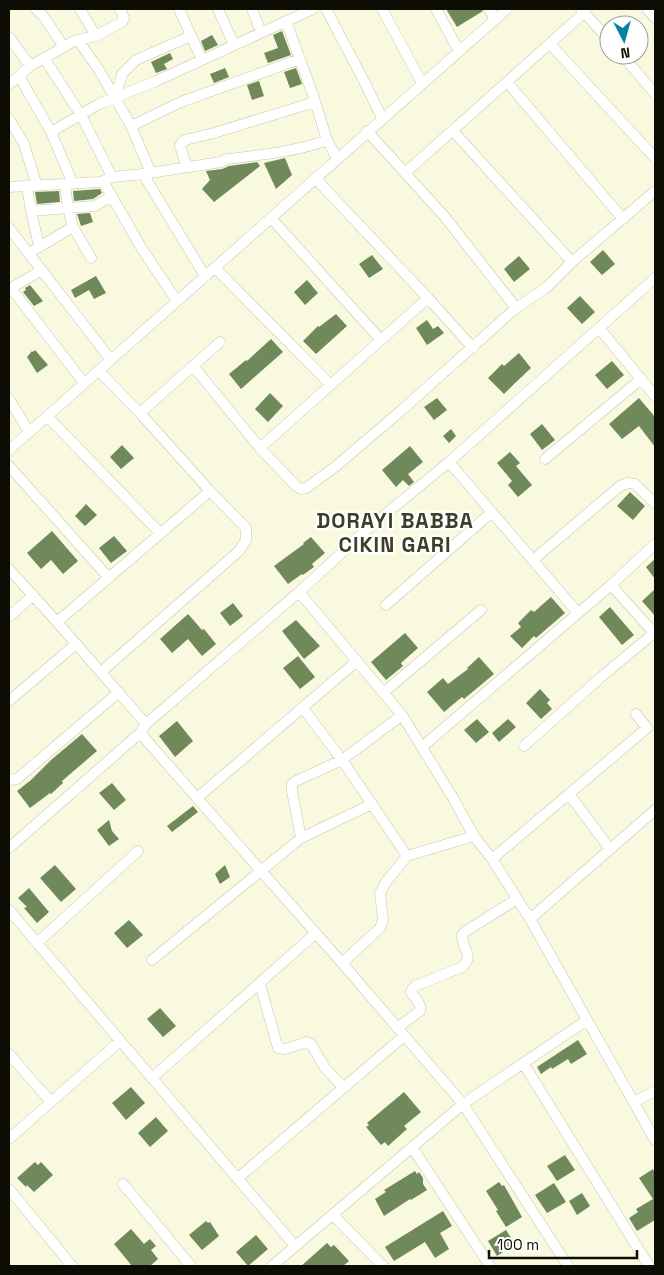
<svg xmlns="http://www.w3.org/2000/svg" width="664" height="1275" font-family="'Space Grotesk',sans-serif">
<style>
.building{fill:#70895b}
.lines{fill:none;stroke-linecap:round;stroke-linejoin:round}
.minor-casing{stroke:#c5c6ac;stroke-width:11}
.minor{stroke:#fff;stroke-width:10}
.labels{text-anchor:middle;dominant-baseline:central;stroke-width:4.5;stroke-linejoin:round;paint-order:stroke}
.district-label{font-size:21px;font-weight:bold;letter-spacing:1px;fill:#3e3e28;stroke:#fff}
</style>
<rect width="100%" height="100%" fill="#f8f9de"/>
<path class="building" d="M446,9H482L483,11L457,27Z
M282,31L291,55L268,63L264,53L278,48L273,35Z
M212,35L218,45L205,51L201,41Z
M170,53L173,59L164,64L167,69L156,73L151,62Z
M225,68L229,77L214,83L210,74Z
M296,68L302,84L290,88L284,72Z
M259,81L264,96L252,100L247,85Z
M285,158L292,175L276,189L264,163Z
M257,162L260,166L214,202L202,189L210,180L206,171L222,169L229,166Z
M100,189L102,193L93,199L74,201L73,191Z
M59,191L60,202L37,204L35,192Z
M90,213L93,222L81,226L77,214Z
M603,250L615,264L602,275L590,262Z
M372,255L383,269L369,278L359,264Z
M519,256L530,269L514,282L504,269Z
M96,276L106,293L94,299L89,290L75,298L71,290Z
M307,280L318,293L305,305L294,292Z
M30,285L43,301L34,306L23,292L26,290L25,288Z
M580,296L595,312L582,324L567,308Z
M336,314L347,326L316,354L303,341L318,326L319,327Z
M427,320L433,329L438,326L444,333L427,345L416,328Z
M271,339L283,352L241,389L229,374L246,360L247,361Z
M35,350L48,365L37,373L27,357L32,351L33,352Z
M519,353L531,368L514,384L504,394L488,378L502,364L504,366Z
M612,361L624,375L607,389L595,375Z
M270,393L283,406L268,422L255,409Z
M437,398L447,410L434,420L424,407Z
M639,398L655,417V447L639,426L622,439L609,424Z
M542,424L555,440L542,450L530,434Z
M451,429L456,436L449,443L443,436Z
M122,445L134,458L121,469L110,457Z
M410,446L423,462L408,474L414,482L409,486L403,480L396,487L382,470Z
M510,452L520,463L516,466L532,485L518,497L508,485L512,481L497,463Z
M630,492L645,506L633,520L617,506Z
M86,504L97,515L85,526L75,516Z
M52,531L78,561L63,574L51,560L41,569L27,553Z
M114,536L127,551L111,563L99,548Z
M311,537L325,553L312,564L314,567L303,575L302,574L288,584L274,566L304,544L303,543Z
M655,559V579L646,567Z
M655,589V616L642,601Z
M551,597L565,613L536,638L534,636L522,648L510,636L521,627L518,623L531,610L534,612Z
M233,603L243,616L230,626L220,613Z
M610,607L634,635L622,645L599,617Z
M188,614L202,630L204,629L216,644L202,656L188,639L172,653L160,639Z
M296,620L320,646L304,659L282,631Z
M405,633L418,648L401,663L403,666L386,680L371,662Z
M298,656L315,677L300,689L283,668Z
M479,657L494,674L464,699L462,697L444,712L427,692L443,678L448,684L468,669L467,668Z
M540,689L550,700L547,703L552,709L541,719L526,703Z
M477,719L489,732L476,743L464,730Z
M508,719L516,727L499,742L492,733Z
M177,721L193,741L175,757L159,736Z
M82,734L97,751L62,781L63,783L51,794L50,793L30,808L17,791L31,780L51,760Z
M112,783L126,800L114,810L99,793Z
M193,806L198,812L172,832L167,826Z
M109,820L112,831L119,839L109,846L97,830Z
M55,865L76,889L61,902L40,878Z
M225,865L230,877L220,884L215,874Z
M29,888L49,912L37,923L24,908L27,907L18,898Z
M129,920L143,935L127,948L114,933Z
M160,1008L176,1026L163,1037L147,1019Z
M578,1040L587,1054L571,1064L568,1059L552,1069L551,1067L541,1074L537,1067Z
M131,1087L145,1103L126,1120L112,1103Z
M404,1092L421,1112L404,1126L407,1129L388,1146L385,1142L381,1145L366,1127L369,1125L367,1123Z
M156,1117L168,1131L150,1147L138,1133Z
M565,1155L575,1170L557,1181L547,1166Z
M35,1162L38,1165L41,1162L53,1175L34,1192L27,1185L26,1187L17,1178Z
M653,1169L655,1174V1220L637,1231L629,1218L638,1212L636,1209L653,1199L639,1178Z
M415,1171L417,1174L419,1172L423,1178V1184L427,1190L411,1200L410,1199L384,1216L375,1199L386,1192L384,1190Z
M499,1182L502,1186L504,1185L522,1217L506,1227L496,1211L498,1210L486,1191Z
M554,1183L566,1202L547,1213L535,1195Z
M582,1193L590,1206L577,1215L569,1201Z
M443,1211L452,1226L440,1233L449,1249L435,1258L425,1242L394,1261L385,1247Z
M206,1221L208,1223L210,1222L219,1236L202,1250L189,1235Z
M131,1229L144,1244L150,1239L156,1246L151,1250L158,1259L150,1266H132L114,1244Z
M506,1230L515,1244L497,1256L488,1241Z
M256,1235L268,1249L248,1266L236,1252Z
M327,1243L331,1247L334,1245L349,1261L343,1266H301Z"/>
<g class="lines">
<g class="minor-casing">
<path id="minor" d="M36,9L44,17L64,47
M80,9L96,36
M179,9L202,60
M218,9L234,45
M252,9L261,32
M326,9L364,81L382,118
M382,9L422,83
M436,9L459,51
M489,9L495,20
M581,9L609,40
M647,9L655,18
M9,37L30,66
M78,40L99,70L131,126L151,173
M550,44L655,158
M622,55L655,94
M44,58L81,115L112,177
M19,76L51,132L73,184
M507,82L623,219
M9,84L19,76L30,66L64,47L74,41L96,36L122,22L124,18L120,9
M115,98L122,74L136,60L191,36
M9,119L24,144L37,186
M131,126L181,102L300,59
M367,131L445,217L516,308
M453,131L572,262
M51,132L99,104L154,82L313,9
M327,140L337,158
M187,167L180,146L182,142L185,140L214,133L315,102
M405,173L585,12
M143,174L205,276
M315,178L428,298L473,348
M103,181L142,249L177,301
M9,187L100,182L112,177L143,174L221,162L227,159C261,155 295,152 327,140L313,95L286,21
M27,187L31,211
M271,218L381,340
M73,227L91,258
M9,228L111,360
M39,246L31,211L95,206L112,196
M34,250L73,227L68,208L65,185
M215,268L331,385
M11,288L42,270
M9,290L11,288L84,383
M599,328L655,396
M193,366L260,448L296,486L301,489L306,488L335,467L403,409L516,308L547,287L572,262L655,191
M99,371L140,413L210,491L246,528V540L239,551L101,672
M9,399L29,432
M140,413L220,342
M47,416L160,533
M260,448L428,298
M9,450L507,9
M545,459L641,379
M449,462L578,613
M9,466L109,578
M533,560L620,486L628,483L635,484L655,503
M9,569L57,622L146,724
M611,585L655,634
M299,592L402,715L453,798L474,836L492,859L530,919L655,1140
M386,605L492,512
M9,617L33,595
M57,622L210,491
M383,693L481,610
M9,701L76,644
M303,708L342,760L407,856
M140,733L342,963L463,1104L568,1266
M524,746L600,678L654,633
M422,747L611,585L655,544
M9,778L11,780L17,779L119,692
M569,794L610,849
M197,798L357,661
M301,838L292,791V784L296,781L342,760L402,715
M9,848L140,733L146,724L299,592L371,526L449,462L655,278
M492,859L647,728L636,714
M9,910L295,1246
M530,919L655,810
M37,943L138,851
M152,960L301,838L372,804
M342,963L380,928L383,920L380,893L386,882L407,856L474,836
M260,984L278,1048L285,1049L307,1042L311,1044L325,1068L343,1087
M397,1028L420,1011C422,1004 415,998 411,992L412,989L415,986L462,967C475,955 462,950 462,935L466,931L517,899
M9,1054L51,1102
M523,1063L649,1266
M152,1078L315,934
M634,1102L655,1091
M9,1139L120,1041
M412,1147L490,1266
M238,1178L404,1036
M123,1184L191,1266
M9,1189L72,1266
M333,1215L383,1266
M272,1266L463,1104L587,1020"/>
</g>
<use href="#minor" class="minor"/>
</g>
<g class="labels">
<g class="district-label">
<text x="395" y="520">DORAYI BABBA<tspan x="395" dy="24">CIKIN GARI</tspan></text>
</g>
</g>
<rect width="664" height="1275" fill="none" stroke="#0d0d05" stroke-width="20"/>
<g transform="translate(624 40) rotate(174)"><circle r="24" fill="#ffffff" stroke="#9e9e9b"/>
<path d="M0-4L9 19L0 12L-9 19Z" fill="#0083a6"/>
<text y="-8" font-size="14" font-weight="bold" text-anchor="middle" fill="#0d0d05">N</text>
</g>
<path d="M489 1250v8h148v-8" fill="none" stroke="#0d0d05" stroke-width="2.5"/>
<text x="497" y="1250" font-size="15" fill="#0d0d05" stroke="#ffffff" stroke-width="4" paint-order="stroke">100 m</text>
</svg>
